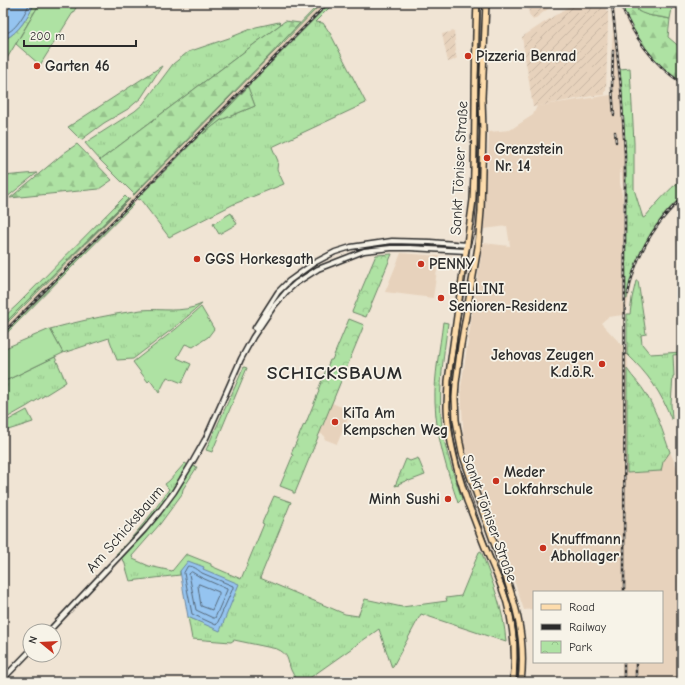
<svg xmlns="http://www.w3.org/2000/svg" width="685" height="685" font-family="'Comic Neue',sans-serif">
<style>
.built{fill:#e7d2bc;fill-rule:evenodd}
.industrial{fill:url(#industrial-furrows)}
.grass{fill:url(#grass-tufts);stroke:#6c8667;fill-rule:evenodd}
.forest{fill:url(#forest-firs);stroke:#6c8667}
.park{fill:url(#park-crowns);stroke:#6c8667}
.garden{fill:#aee2a3;stroke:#6c8667}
.water{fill:#95c4f0;stroke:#6b87a1}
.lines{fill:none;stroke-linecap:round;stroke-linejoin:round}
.shore{stroke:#55687a;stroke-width:1}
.minor-casing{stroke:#2b2b2b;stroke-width:7}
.major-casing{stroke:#2b2b2b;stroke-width:8}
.minor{stroke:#f7f3e8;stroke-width:4}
.major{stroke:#fddcac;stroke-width:5}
.tram{stroke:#2b2b2b;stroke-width:1}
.rail-casing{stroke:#2b2b2b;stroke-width:2.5}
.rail{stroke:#f7f3e8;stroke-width:1;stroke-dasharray:3;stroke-linecap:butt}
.poi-dot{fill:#c8321e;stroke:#f7f3e8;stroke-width:1.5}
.labels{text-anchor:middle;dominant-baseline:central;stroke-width:3.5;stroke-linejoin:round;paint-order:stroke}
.poi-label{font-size:15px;font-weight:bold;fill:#2b2b2b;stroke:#f7f3e8;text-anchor:start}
.street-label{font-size:15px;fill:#2b2b2b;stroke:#f7f3e8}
.district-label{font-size:19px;font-weight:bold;letter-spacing:1px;fill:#2b2b2b;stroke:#f7f3e8}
</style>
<defs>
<pattern id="industrial-furrows" width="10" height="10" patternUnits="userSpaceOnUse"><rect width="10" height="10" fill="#e7d2bc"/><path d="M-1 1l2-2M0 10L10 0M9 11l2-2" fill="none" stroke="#c6b4a2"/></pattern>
<pattern id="grass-tufts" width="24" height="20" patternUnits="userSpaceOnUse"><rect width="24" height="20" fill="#aee2a3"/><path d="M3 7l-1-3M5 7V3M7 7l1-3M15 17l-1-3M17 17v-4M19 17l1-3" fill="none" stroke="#96c28c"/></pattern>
<pattern id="forest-firs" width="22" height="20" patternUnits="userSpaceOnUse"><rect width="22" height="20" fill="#aee2a3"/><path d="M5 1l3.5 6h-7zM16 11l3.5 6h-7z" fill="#96c28c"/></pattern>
<pattern id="park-crowns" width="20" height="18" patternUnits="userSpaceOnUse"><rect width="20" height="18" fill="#aee2a3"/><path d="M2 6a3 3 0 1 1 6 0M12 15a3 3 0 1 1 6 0" fill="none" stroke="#96c28c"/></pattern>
</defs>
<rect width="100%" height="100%" fill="#f0e4d4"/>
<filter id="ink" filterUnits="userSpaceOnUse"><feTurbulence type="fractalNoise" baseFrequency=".025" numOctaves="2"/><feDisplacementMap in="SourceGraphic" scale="8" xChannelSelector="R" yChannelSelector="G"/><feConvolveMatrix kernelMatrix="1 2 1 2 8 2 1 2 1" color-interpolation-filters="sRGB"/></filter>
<g filter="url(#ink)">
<path class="built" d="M322,3H330L3,335V328Z
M619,3H621L631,24L640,41L660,63L682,82V85L662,69L646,52L628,26Z
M612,10H614L620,69L625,126L627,299L632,273L638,257L648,237L661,218L672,205L682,196V199L665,216L654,231L644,248L637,264L634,274L627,306L625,319V347L628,349L627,473L661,471L663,462L670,452L678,470L682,475V493H680L682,511V682H622V662H662V592H534V609L524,610L493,519L475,479L464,447L461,387L483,243L510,246L507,226L484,229L486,170H488L489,132L510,130L533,115L537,106L611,95L612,41L613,28ZM620,169H621L624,194L623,346L619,342L601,323L608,317L623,315V200L620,183Z
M401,253L439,256L433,298L385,292Z
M332,403L351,411L337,444L324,439L325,436L319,433Z"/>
<path class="industrial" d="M528,3H556L533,20L529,14Z
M574,3H605L606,10L608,12V22L606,91H605V95L592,96L533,107L522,37Z
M454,31L456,51L455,52L457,58L452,61L448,62L442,34Z"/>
<path class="grass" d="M320,3H322L134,195H133Z
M330,3H334L315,22L323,23L330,33L366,103L272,147L278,161L277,169L284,184L234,204L169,237L140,199L138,200L137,199ZM248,88L255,106L221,120L206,131Z
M279,22L281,24L100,160L85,143L135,111L143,104L173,64L188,52L229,38L256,27Z
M630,68L634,143V189L643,218L645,217C657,203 668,190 682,179V196C652,223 633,259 627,299H626V172L624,124L620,69Z
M129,199H130L3,327V325Z
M133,203L134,204L132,206L3,337V335Z
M636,281H638L646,334L641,335L642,344L650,354L682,352V354L673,355L674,376H673L671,404L672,419H671C662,393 647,373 627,354V314H630L632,298Z
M202,304L175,327L133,359L117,360L109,338L63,353L50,329C72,323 94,318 116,314C124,313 133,311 141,310C163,308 180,314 202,304Z
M443,322L448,323C443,359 437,397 443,434C447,456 455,478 462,499L458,503C447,470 436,437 435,402C434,376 440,348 443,322Z
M55,357L66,382L26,407L3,420V382Z
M244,367L247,368L212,452L206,450Z
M627,369C633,378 641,385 646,394C657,412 663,433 670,452L663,462L661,471L627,473Z
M418,458L425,475L409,481L408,480L398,484L399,485L395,486L406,459L410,461Z
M185,463L188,465L186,469L184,470L180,476V478C161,507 140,531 118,555L116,554C136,534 153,513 169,489L167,487L165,484L169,481Z
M193,466L197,467L183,489L182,494L160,524L132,556L133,559L149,566L172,571L186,554L211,564V566L241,579L264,524L262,523L274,496L291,502L260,578L345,614L358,616L365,599L402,607L447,601L446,598L461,596L479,552L481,551C492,581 504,610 506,642L421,614L392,668L379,629L304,682H297C295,678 293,674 291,670C287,660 289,654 277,649L234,640L231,642L192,639L188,617L220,630L203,569L204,568L180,571V575L130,581L124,561L121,558L148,529L164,508Z"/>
<path class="forest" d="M621,3H638V11L648,15L670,19L668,37L682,49V82C655,64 631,34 621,3Z
M285,21L300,23L266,59L134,194L100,160Z
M162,66L141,98L128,109L104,123L81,140L68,127Z
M248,87L255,106L221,120L203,134L226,110Z
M77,144L112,180L99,189L10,198L64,153Z
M37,173L6,198L3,199V176Z
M125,196L128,199L3,325V318L17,305Z
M27,410L33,422L5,431L3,426V423Z"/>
<path class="park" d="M35,3H40L3,65V37L5,39C20,32 27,17 35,3Z
M638,3H673L670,19C660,16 648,17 638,11Z
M392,254L366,317L352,312L376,255Z
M349,319L364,325L295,493H293V491L280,486L293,455L291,454L304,424L305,425L319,391L318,390L330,360H332Z"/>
<path class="garden" d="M40,3H79L40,65L16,44Z
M231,213L237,224L219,234L213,224Z
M201,307L214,329L208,337L193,347L185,344L177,358L191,364L182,383L167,377L159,393L150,380L148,382L133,362L176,329Z
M50,329L63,353L3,382V349Z"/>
<path class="water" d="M7,3H35C27,17 20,32 5,39L3,37V10Z
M188,561L204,567L203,569L239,584L220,631L188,617L180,571Z"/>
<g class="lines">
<path class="shore" d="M3,34C15,33 25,13 30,3
M188,566C194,566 198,570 202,573L233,586V588L217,624L216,625L192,614L184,573Z
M192,572L200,577L227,589V590L215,618H213L196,610L189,574L190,573Z
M199,584L219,592V594L212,610L201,606L198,586Z"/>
<g class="minor-casing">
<path id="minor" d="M255,328L278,292L289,281L314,263L335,252L351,247L392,241L430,242L467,245
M49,631L144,530L159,512L174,492L193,461L206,438L241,359L253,337L274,306L286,292L296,283L318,269L364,251L391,248H410L466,251
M3,679L30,651"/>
</g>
<g class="major-casing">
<path id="major" d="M477,3C474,69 476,134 473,200L448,381C448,390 447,399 447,408C448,440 457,471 467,501C474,518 480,535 487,552C494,569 502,586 507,603C514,629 516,656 513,682
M486,3L482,98L483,132L481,211L478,247L461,345L456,383L455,398L456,420L460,443L462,453C473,485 485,518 497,551C513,596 527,633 521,682"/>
</g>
<use href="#minor" class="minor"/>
<use href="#major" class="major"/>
<path class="tram" d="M480,3V44L478,79L476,210L474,233L468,254L464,279L461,312L452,371L450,406L454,439L459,462L486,540L505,587L513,614L517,644V658L516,682"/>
<g class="rail-casing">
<path id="rail" d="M612,3L621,88L625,154L624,592
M620,3C632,34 653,65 682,83
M613,51L612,88L614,115
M615,132L616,142
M628,294C635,256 654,224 682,198
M3,333L328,3
M624,682V662
M636,682V662"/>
</g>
<use href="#rail" class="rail"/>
</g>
</g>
<g class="poi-dot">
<circle cx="468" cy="56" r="4"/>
<circle cx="37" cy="66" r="4"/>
<circle cx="487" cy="158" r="4"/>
<circle cx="197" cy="259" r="4"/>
<circle cx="421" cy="264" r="4"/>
<circle cx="441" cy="298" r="4"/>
<circle cx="602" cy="364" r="4"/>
<circle cx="335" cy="422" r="4"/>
<circle cx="496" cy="481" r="4"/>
<circle cx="448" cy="499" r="4"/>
<circle cx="543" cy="548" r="4"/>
</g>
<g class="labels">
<g class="poi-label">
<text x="476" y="56">Pizzeria Benrad</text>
<text x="45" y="66">Garten 46</text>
<text x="495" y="149">Grenzstein<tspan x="495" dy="17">Nr. 14</tspan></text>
<text x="205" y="259">GGS Horkesgath</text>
<text x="429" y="264">PENNY</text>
<text x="449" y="289">BELLINI<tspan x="449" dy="17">Senioren-Residenz</tspan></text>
<text x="594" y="355" text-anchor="end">Jehovas Zeugen<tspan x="594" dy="17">K.d.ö.R.</tspan></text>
<text x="343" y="413">KiTa Am<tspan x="343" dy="17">Kempschen Weg</tspan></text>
<text x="504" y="472">Meder<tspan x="504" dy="17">Lokfahrschule</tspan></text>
<text x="440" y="499" text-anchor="end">Minh Sushi</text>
<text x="551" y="539">Knuffmann<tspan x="551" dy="17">Abhollager</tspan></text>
</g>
<g class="street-label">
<text transform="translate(459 168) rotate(-87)">Sankt Töniser Straße</text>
<text transform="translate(490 518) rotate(70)">Sankt Töniser Straße</text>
<text transform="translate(125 529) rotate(-49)">Am Schicksbaum</text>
</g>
<g class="district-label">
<text x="335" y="373">SCHICKSBAUM</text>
</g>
</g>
<rect width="685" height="685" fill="none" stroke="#f7f3e8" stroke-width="16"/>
<rect x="8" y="8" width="669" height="669" fill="none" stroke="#2b2b2b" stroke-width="1.5" filter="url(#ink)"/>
<rect x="533" y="591" width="130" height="72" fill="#f7f3e8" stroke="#a5a39c"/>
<rect x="541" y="604" width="20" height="6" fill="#fddcac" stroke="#a5a39c"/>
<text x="569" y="611" font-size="12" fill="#2b2b2b">Road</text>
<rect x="541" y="624" width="20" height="6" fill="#2b2b2b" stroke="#a5a39c"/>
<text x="569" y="631" font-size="12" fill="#2b2b2b">Railway</text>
<rect x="541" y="641" width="20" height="12" fill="url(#park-crowns)" stroke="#a5a39c"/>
<text x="569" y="651" font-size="12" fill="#2b2b2b">Park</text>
<g transform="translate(42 643) rotate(288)"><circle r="19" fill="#f7f3e8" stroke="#a5a39c"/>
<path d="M0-3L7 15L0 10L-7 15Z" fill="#c8321e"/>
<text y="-6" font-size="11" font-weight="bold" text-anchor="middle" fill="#2b2b2b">N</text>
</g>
<path d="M24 40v6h112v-6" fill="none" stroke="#2b2b2b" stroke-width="2"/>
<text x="30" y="40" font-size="12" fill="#2b2b2b" stroke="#f7f3e8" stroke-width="3" paint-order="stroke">200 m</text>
</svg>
